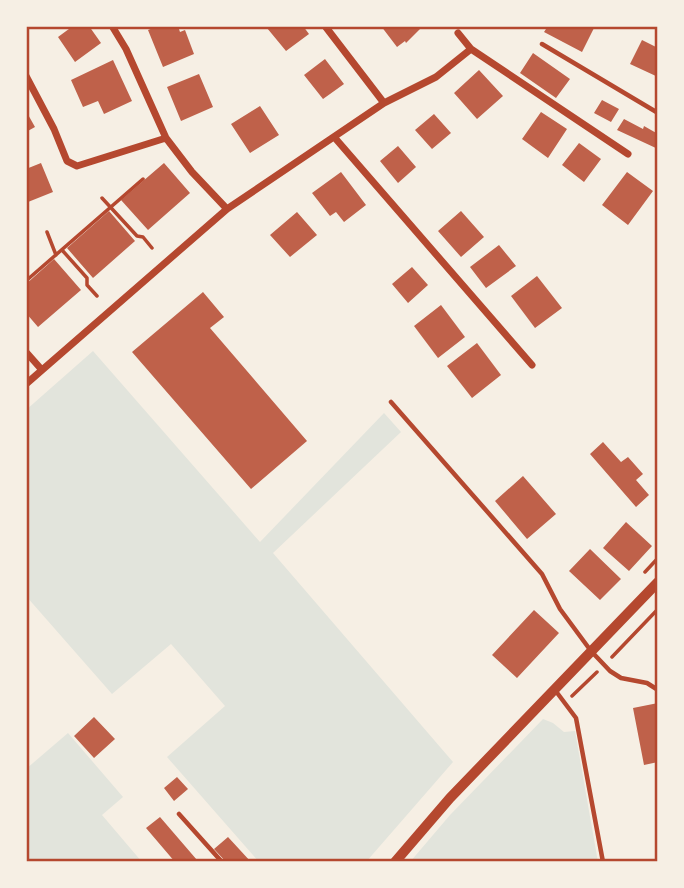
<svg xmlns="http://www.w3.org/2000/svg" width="684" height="888" font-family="'PT Serif',serif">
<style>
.green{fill:#e2e4dc}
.building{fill:#bf614a}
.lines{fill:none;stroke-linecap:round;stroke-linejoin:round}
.path{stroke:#b5482f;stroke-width:3.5}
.service{stroke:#b5482f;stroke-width:4.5}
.minor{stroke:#b5482f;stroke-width:7}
.tertiary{stroke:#b5482f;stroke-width:10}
.neatline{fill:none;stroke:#b5482f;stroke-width:2.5}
</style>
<rect width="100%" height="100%" fill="#f6efe4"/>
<path class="green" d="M93,351L260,542L384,413L401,432L273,553L453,762L366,862H259L167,757L225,706L171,644L112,694L26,596V410Z
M543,719L553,723L564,732L575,731L598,862H410L450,815Z
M68,733L123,797L102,815L142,862H26V769Z"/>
<path class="building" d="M73,26H89L101,43L75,62L58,37Z
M158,26H178L180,32L185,30L194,54L163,67L148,30Z
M270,26H303L309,34L286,51L267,28Z
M381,26H423L406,43L405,41L397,47Z
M548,26H595L582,52L544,32Z
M642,40L658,48V77L630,64Z
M533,53L570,79L556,98L520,73Z
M325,59L344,84L323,99L304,75Z
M113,60L132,101L104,114L98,101L83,107L71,80Z
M479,70L503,96L477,119L454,93Z
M199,74L213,107L181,121L167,87Z
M602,100L619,109L611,122L594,113Z
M260,106L279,135L250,153L231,124Z
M26,111L35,127L26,132Z
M541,112L567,129L548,158L522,139Z
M434,114L451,133L432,149L415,130Z
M624,119L643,129L644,126L658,134V149L617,130Z
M579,143L601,159L584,182L562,165Z
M398,146L416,167L398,183L380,161Z
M41,163L53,192L28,202L26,169Z
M164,163L190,193L148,230L121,200Z
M341,172L366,205L344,222L336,212L330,216L312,193Z
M627,172L653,191L628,225L602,205Z
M109,211L135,241L93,278L67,248Z
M461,211L484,237L461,257L438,231Z
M297,212L317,235L290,257L270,235Z
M499,245L516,266L486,288L470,267Z
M54,259L81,290L38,327L26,313V284Z
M412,267L428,285L408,303L392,284Z
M537,276L562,308L535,328L511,296Z
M203,292L224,317L210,328L307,441L251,489L132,352Z
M441,305L465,337L438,358L414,326Z
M477,343L501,375L472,398L447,366Z
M603,442L621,462L628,457L643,474L636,480L649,495L636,507L590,454Z
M523,476L556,514L527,539L495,501Z
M626,522L652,546L629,571L603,548Z
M590,549L621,579L600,600L569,571Z
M534,610L559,633L517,678L492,655Z
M658,703V762L644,765L633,708Z
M94,717L115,739L94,758L74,736Z
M177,777L188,789L174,801L164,788Z
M160,817L197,860L196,862H175L146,828Z
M228,837L251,862H226L214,849Z"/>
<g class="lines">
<path class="path" d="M102,198L137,236L143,237L152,248
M47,232L56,255
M62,250L87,278V285L97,296
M27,280L143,179
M645,572L658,558
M612,657L658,609
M572,696L597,672"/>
<path class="service" d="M542,44L658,113
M391,402L542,574L560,609L591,651L610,671L621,678L647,683L658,690
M555,690L576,718L603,862
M179,814L222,862"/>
<path class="minor" d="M112,26L126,49L166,138L192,172L227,209
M325,26L384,103
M458,33L471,49L628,154
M26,76L54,129L67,161L77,166L166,138
M335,138L532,365
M26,352L42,370
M26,384L227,209L384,103L436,77L471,49"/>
<path class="tertiary" d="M395,862L450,798L658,582"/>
</g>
<rect width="684" height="888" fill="none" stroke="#f6efe4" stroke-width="56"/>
<rect x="28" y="28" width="628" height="832" class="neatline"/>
</svg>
